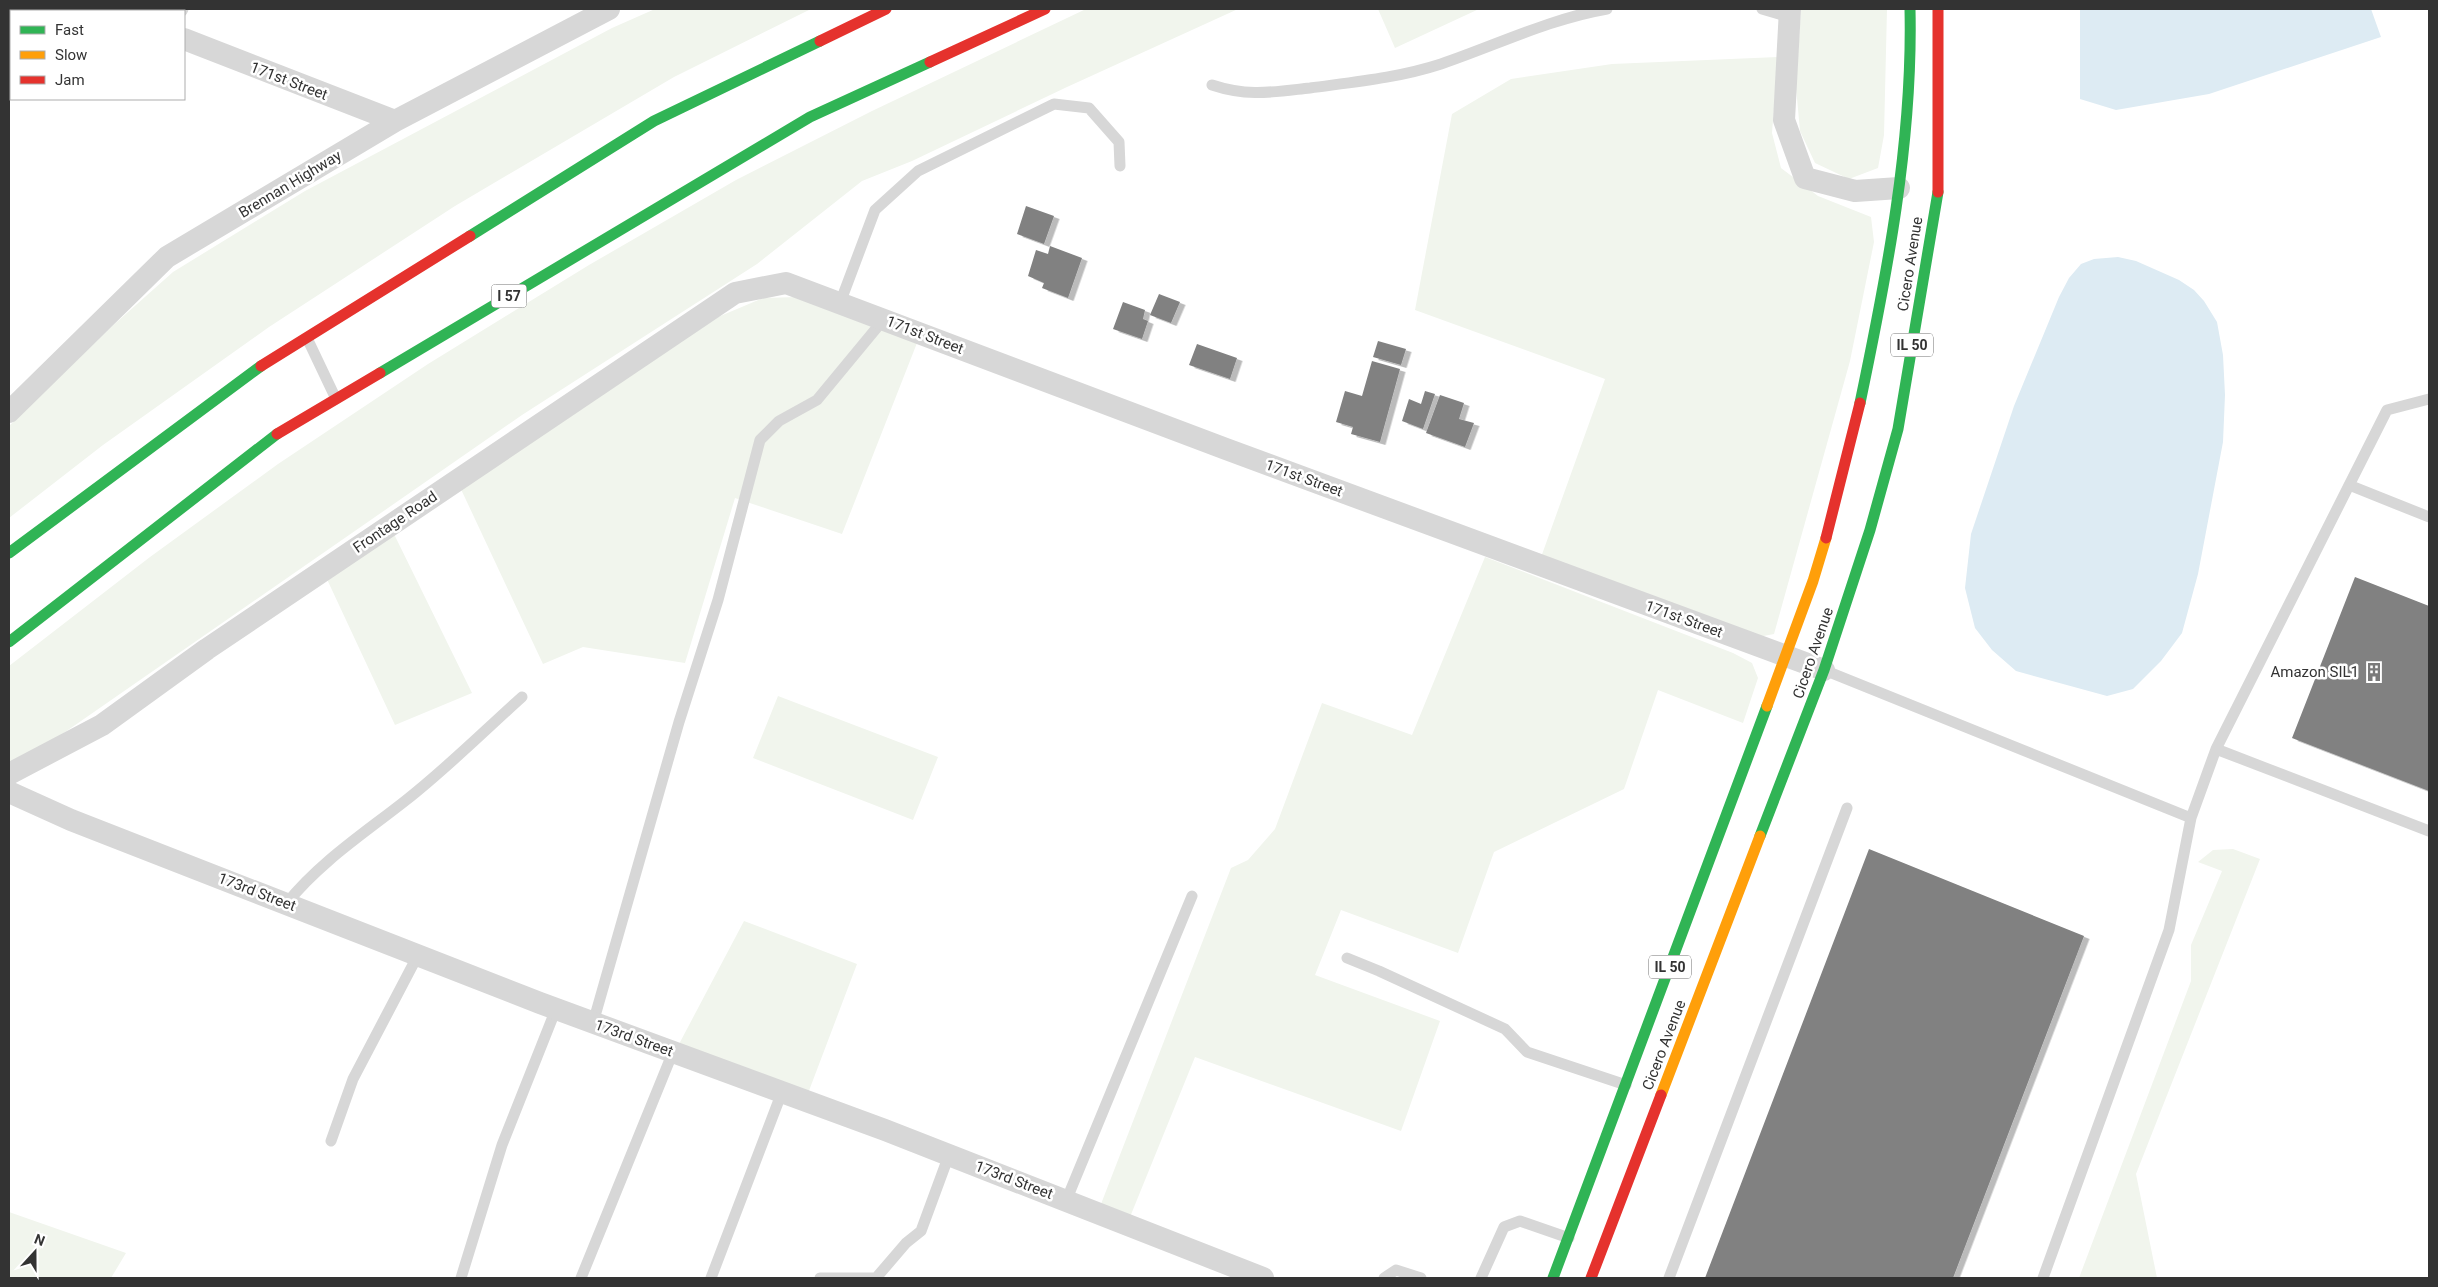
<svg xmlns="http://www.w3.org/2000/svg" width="2438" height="1287" font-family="Roboto,sans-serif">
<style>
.green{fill:#f1f5ed}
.water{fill:#ddebf3}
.building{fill:#818181;filter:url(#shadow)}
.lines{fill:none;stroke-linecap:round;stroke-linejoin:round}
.lane{stroke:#d7d7d7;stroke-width:11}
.street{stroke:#d7d7d7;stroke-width:22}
.fast{stroke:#30b455;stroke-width:11}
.slow{stroke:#ff9f0a;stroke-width:11}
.jam{stroke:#e5322d;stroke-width:11}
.labels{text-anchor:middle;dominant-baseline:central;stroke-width:5;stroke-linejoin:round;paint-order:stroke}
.shield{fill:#fff;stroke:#707070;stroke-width:1}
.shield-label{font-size:14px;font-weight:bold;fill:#333}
.street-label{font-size:15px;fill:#333;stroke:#fff}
.poi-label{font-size:15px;fill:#333;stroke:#fff;text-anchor:end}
</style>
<defs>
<filter id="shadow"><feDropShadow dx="5.5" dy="3" stdDeviation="0" flood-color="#0004"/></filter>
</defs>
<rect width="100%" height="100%" fill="#fff"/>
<path class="green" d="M655,9H811L674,77L455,206L269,327L103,445L9,518V426L109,329L173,272L305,191L612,28Z
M1086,9H1238L1067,87L912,161L862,181L757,264L522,415L9,771V666L150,557L278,464L428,364L589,265L736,180L872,111Z
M1378,9H1479L1395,48Z
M1801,9H1887L1884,135L1878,168L1849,179L1815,163L1800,131L1796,87Z
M1778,57L1772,133L1781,168L1818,196L1871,217L1874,242L1850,361L1774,634L1753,638L1540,560L1605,379L1415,310L1452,114L1511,79L1612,64Z
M798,297L917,343L842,534L735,498L685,663L583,647L543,664L459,485L718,317L763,298Z
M393,532L472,693L395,725L325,575Z
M1485,557L1733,653L1752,663L1758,678L1743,723L1658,690L1624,789L1494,852L1458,953L1341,910L1315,975L1440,1021L1401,1131L1195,1057L1130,1217L1101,1204L1231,868L1248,860L1275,829L1322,703L1412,735Z
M778,696L938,757L913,820L753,758Z
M2233,849L2260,859L2136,1174L2157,1278H2079L2191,981V945L2222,871L2198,862L2213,850Z
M744,921L857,964L807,1096L678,1046Z
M9,1212L126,1253L111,1278H9Z"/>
<path class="water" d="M2080,9H2371L2381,37L2209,94L2116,110L2080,99Z
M2118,257L2136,261L2179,280L2194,290L2204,301L2217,322L2223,355L2225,395L2223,442L2198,574L2182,633L2161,661L2133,689L2107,696L2016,671L1992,650L1975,628L1965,588L1971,534L2014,406L2059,297L2069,278L2081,264L2094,259Z"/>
<path class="building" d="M1026,206L1054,216L1044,244L1017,234Z
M1050,246L1082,258L1068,298L1042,288L1044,283L1028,276L1036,250L1048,254Z
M1159,294L1180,302L1171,323L1150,315Z
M1123,302L1145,310L1143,319L1148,321L1142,339L1113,329Z
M1378,341L1406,349L1401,365L1373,357Z
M1197,344L1237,358L1230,379L1189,365Z
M1372,361L1400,369L1380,442L1351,434L1353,427L1336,422L1345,391L1362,396Z
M1425,391L1435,394L1423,429L1402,421L1409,399L1421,404Z
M1440,395L1464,403L1459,419L1474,423L1465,447L1426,433Z
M2355,577L2429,606V791L2292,738Z
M1869,849L2084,936L1953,1278H1705Z"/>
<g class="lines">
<path class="lane" d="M1762,9L1789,17
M182,11L183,9
M1212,85C1248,97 1273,92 1310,88C1354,82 1398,78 1441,64C1497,45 1549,19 1607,9
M840,303L875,210L918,171L1054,104L1089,108L1119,142L1120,166
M307,338L336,399
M2349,485L2429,517
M1824,670L2191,818L2216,749L2387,410L2429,399
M2216,749L2429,831
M286,904C320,862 363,834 405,801C446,769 483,732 522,697
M1347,958L1379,971L1505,1029L1527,1052L1626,1085
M593,1023L679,722L718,600L760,440L779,421L817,400L884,319
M331,1141L353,1079L418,955
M1066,1201L1192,896
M461,1278L502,1145L556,1009
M581,1278L673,1052
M711,1278L782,1092
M820,1278H876L906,1243L921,1231L949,1155
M1384,1278L1396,1270L1421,1278
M1481,1278L1504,1227L1520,1221L1569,1238
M1669,1278L1847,808
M2043,1278L2169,930L2191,818"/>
<path class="street" d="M106,9L113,11
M1790,9L1784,120L1805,178L1855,191L1899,188
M184,39L395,121
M9,412L167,257L395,121L609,9
M9,774L102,725L207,649L735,293L786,283L1226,449L1824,670
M9,792L71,820L540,1003L885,1130L1263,1278"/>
<path class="fast" d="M470,236L654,121L820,41
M380,373L810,117L930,62
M1860,403C1887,274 1913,141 1910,9
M9,553L261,366
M9,642L277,434
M1760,836L1824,670L1870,530L1898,429L1938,192
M1553,1278L1767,706"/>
<path class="slow" d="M1767,706L1813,581L1826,538
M1661,1095L1760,836"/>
<path class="jam" d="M820,41L886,9
M930,62L1045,9
M1938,192V9
M261,366L470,236
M277,434L380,373
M1826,538L1860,403
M1591,1278L1661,1095"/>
</g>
<defs>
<g id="building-bare" transform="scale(1.5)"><path d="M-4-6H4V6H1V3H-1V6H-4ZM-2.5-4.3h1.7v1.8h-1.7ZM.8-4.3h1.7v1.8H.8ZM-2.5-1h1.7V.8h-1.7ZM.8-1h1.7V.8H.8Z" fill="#7a7a7a" stroke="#fff" stroke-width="2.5" paint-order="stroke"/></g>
</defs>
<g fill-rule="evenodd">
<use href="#building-bare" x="2374" y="672"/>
</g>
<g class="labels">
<g class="shield">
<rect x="491.5" y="284.5" width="35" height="23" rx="4"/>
<rect x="1891" y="333.5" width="42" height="23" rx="4"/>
<rect x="1649" y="955.5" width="42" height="23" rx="4"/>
</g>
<g class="shield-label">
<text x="509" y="296">I 57</text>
<text x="1912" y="345">IL 50</text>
<text x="1670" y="967">IL 50</text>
</g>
<g class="street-label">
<text transform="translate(289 81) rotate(21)">171st Street</text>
<text transform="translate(290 184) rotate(-31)">Brennan Highway</text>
<text transform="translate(1910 264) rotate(-81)">Cicero Avenue</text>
<text transform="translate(925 335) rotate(21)">171st Street</text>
<text transform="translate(1304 478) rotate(20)">171st Street</text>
<text transform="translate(395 522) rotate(-34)">Frontage Road</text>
<text transform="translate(1684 619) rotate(20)">171st Street</text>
<text transform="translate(1813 653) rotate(-71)">Cicero Avenue</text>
<text transform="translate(257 892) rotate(21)">173rd Street</text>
<text transform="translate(634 1038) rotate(20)">173rd Street</text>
<text transform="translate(1664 1045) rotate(-69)">Cicero Avenue</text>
<text transform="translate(1014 1180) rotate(21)">173rd Street</text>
</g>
<g class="poi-label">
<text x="2359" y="672">Amazon SIL1</text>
</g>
</g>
<rect width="2438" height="1287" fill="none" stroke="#333333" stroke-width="20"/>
<rect x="10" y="10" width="175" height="90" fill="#ffffff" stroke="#adadad"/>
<rect x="20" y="26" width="25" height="8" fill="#30b455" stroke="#adadad"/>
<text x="55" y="35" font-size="15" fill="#333333">Fast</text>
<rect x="20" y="51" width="25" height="8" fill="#ff9f0a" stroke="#adadad"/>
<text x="55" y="60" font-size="15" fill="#333333">Slow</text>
<rect x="20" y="76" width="25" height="8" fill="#e5322d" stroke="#adadad"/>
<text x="55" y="85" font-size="15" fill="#333333">Jam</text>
<g transform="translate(35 1252) rotate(21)" stroke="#ffffff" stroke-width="4" paint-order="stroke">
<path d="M0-4L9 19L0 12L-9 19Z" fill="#333333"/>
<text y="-8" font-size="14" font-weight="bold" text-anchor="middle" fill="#333333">N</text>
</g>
</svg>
